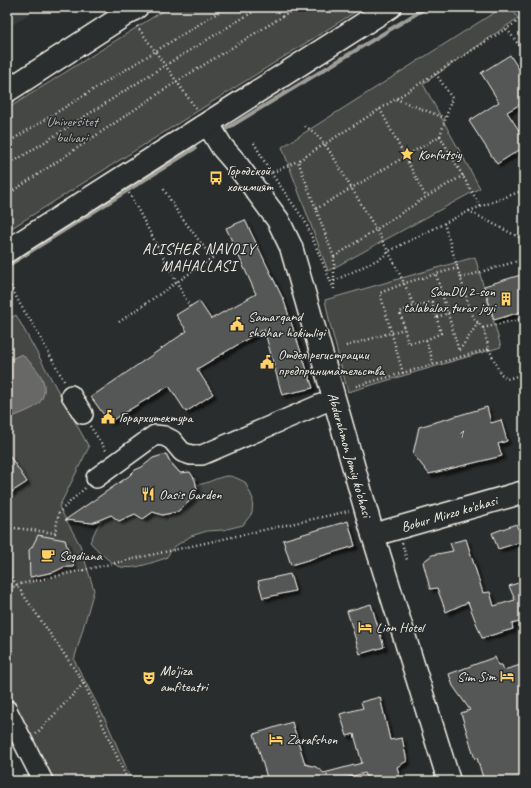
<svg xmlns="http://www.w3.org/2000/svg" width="531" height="788" font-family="Caveat,sans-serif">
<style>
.built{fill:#373a3a}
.green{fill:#444645;stroke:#9c9c96}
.water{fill:#676866;stroke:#9f9f9a}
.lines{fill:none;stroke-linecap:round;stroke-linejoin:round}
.stream{stroke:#9f9f9a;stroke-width:4}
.building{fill:#555756;stroke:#f4f1e8;filter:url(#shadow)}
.minor-casing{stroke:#f4f1e8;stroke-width:22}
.major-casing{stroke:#f4f1e8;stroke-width:25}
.path{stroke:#f4f1e8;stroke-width:2.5;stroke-dasharray:1 3;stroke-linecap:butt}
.minor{stroke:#2a2d2e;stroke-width:19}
.major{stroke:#2a2d2e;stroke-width:22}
.labels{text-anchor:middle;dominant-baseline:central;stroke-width:3;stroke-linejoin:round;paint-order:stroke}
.number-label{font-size:12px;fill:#cccac4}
.park-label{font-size:14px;fill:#b6b5af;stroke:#2a2d2e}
.poi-label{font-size:14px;fill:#f4f1e8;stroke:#2a2d2e;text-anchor:start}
.street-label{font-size:14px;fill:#f4f1e8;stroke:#2a2d2e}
.neighbourhood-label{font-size:15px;letter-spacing:1px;fill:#f4f1e8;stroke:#2a2d2e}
</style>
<defs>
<filter id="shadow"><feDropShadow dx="3.5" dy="3.5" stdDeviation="1" flood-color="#0009"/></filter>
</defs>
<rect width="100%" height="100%" fill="#2a2d2e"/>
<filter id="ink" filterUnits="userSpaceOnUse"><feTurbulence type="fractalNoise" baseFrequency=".025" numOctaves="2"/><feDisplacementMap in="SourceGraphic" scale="8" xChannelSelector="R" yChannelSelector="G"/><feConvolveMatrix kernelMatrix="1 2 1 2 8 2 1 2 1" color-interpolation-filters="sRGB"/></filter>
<g filter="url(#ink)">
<path class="built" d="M7,7H40L9,27L7,24Z"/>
<path class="green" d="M169,7H363L7,231V109Z
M503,7H510L518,18L423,84L480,188L328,271L282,147Z
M475,257L501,347L348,392L330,324L325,300Z
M16,315L89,447L59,507L80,545L94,590L74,660L107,723L132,781H43L7,708V320Z
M166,454C173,464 183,480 194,484C204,487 217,476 228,476C234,476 240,480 245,482L253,499L252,513L243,525L223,530L207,531L191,536L174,547L166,558C153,562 135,570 121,567C112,565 96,549 90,542L97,527L110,507Z"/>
<path class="water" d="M22,354C33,366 49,378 43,396C41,402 38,405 33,408C24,413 15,415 7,420V361Z"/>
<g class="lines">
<path class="stream" d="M226,129L427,7
M7,266L195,148"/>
</g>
<path class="building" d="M510,55L524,77V102L507,112L524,138V147L497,164L469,121L499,102L481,73Z
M245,220L284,301L313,388L282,395L264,329L197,369L213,394L186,412L169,386L109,422L91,397L187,331L176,315L199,301L211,319L256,294L226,228Z
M524,274V311L494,320L484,286Z
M487,407L491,423L501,420L507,441L498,444L502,456L429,474L413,454L419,427Z
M7,452L27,482L7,495Z
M166,454L170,462L180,473L190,472L195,480L197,489L192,499L177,512L162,515L153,512L143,519L135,514L119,521L111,515L92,523L65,520L129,476L135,470L142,467L153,458Z
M348,521L355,546L291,565L283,540Z
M516,524L518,529L524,527V541L498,549L492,533Z
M38,535L65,540L74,567H64L54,572L30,577L29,550L32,547Z
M466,539L483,593L490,592L494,606L515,600L509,586L524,581V622L523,621L512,624L513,629L482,638L468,602L446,612L437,588L430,589L423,562L432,555L453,551L450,543Z
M290,574L295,591L263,598L258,581Z
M371,604L384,647L360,654L347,611Z
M495,657L498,665H502L504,670L524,664V748L520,749L524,759V781H484L477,758L475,759L461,713L470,710L453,686L449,674Z
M380,697L390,740L402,738L407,761L397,767L401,781H368L365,773L335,781H268L254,734L292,722L305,764L316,767L324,773L362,763L354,734L347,736L340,714L363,708L361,702Z"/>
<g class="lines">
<g class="minor-casing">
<path id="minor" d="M71,395L83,414
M96,478L155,435L164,436L172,440L182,452L191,455H202L321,404L335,399
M7,710L43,781"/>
</g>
<g class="major-casing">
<g id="major">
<path d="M7,91L137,7"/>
<path id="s1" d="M208,124L222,147L235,162L278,220L291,247L373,535L449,781"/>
<path d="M7,251L390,7"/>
<path id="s2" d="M373,535L524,492"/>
</g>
</g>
<path class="path" d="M137,26L197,110
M507,29L524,52
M396,99L445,118
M380,109L426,197
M305,126C326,139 337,164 349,184C374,225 396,262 414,306
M440,136L480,206
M7,143L227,7
M254,143L271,173L298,161
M7,166L164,66L261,7
M271,173L305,221L333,287
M129,193L190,307
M7,195L176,82L298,7
M316,209L440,136L452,98L436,74
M469,211L524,190
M334,257L426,197L464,175
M458,268L436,274L459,351L478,323
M461,278L521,260L524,258
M7,279L21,306L34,326L64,381
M334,281L383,257L389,251L469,211L524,240
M334,289V257L298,161L523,18L516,7
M432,302L441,333L426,340L408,343L400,312L414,306Z
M437,317L469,306
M119,322L212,258L177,211L163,188
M483,328L524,318
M426,340L434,365
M346,346L404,329
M489,349L500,373L507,379L524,374
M403,373L380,293L405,283L436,274
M356,386L489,349L483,328L474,318L469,306L444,223
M90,426L107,452
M7,527L55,533L59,512L85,488
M402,543L407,560
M7,571L84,683L128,781
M7,592L16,585L349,511
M36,734L84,683"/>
<use href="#minor" class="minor"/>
<use href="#major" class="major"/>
</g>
</g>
<defs>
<g id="sight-bare" transform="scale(1.08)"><path d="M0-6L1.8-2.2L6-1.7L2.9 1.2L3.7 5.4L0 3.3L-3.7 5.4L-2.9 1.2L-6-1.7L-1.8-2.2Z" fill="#ffd166" stroke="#2a2d2e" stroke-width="2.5" paint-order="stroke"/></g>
<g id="bus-bare" transform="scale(1.08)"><path d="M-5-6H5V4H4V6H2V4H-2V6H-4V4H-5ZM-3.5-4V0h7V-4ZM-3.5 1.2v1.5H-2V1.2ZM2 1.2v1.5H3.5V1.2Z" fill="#ffd166" stroke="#2a2d2e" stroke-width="2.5" paint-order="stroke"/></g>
<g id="building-bare" transform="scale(1.08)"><path d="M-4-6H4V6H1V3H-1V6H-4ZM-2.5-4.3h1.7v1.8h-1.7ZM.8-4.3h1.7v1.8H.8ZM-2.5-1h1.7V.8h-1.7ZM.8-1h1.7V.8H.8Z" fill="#ffd166" stroke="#2a2d2e" stroke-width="2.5" paint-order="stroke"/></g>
<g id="civic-bare" transform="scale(1.08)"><path d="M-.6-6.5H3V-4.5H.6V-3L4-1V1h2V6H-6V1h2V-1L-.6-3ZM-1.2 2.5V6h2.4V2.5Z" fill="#ffd166" stroke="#2a2d2e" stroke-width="2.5" paint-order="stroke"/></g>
<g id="restaurant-bare" transform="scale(1.08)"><path d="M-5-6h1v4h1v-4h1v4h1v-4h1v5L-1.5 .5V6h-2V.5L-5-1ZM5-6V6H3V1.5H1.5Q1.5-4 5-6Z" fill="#ffd166" stroke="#2a2d2e" stroke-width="2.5" paint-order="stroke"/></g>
<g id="cafe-bare" transform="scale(1.08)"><path d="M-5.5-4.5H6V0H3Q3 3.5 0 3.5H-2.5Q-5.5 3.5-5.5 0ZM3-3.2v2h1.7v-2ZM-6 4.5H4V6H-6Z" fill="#ffd166" stroke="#2a2d2e" stroke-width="2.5" paint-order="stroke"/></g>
<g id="hotel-bare" transform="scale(1.08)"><path d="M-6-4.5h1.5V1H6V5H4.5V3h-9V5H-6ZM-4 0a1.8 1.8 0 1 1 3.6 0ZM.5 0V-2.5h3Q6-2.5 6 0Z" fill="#ffd166" stroke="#2a2d2e" stroke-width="2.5" paint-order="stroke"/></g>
<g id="theatre-bare" transform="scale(1.08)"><path d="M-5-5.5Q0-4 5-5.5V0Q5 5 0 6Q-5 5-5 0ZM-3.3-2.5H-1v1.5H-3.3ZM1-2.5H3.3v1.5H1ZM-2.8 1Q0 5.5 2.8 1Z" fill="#ffd166" stroke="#2a2d2e" stroke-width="2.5" paint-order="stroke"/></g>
</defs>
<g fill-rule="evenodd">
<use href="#sight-bare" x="407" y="154"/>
<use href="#bus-bare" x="216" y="178"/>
<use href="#building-bare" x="506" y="299"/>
<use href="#civic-bare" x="237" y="324"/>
<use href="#civic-bare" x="267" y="362"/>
<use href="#civic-bare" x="108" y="417"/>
<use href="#restaurant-bare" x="148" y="494"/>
<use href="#cafe-bare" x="48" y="555"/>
<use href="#hotel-bare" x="365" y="627"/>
<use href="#hotel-bare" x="507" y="676"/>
<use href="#theatre-bare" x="149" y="678"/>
<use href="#hotel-bare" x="276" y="739"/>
</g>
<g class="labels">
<g class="number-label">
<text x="461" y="434">1</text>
</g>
<g class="park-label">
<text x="72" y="121">Universitet<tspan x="72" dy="16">bulvari</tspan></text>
</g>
<g class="poi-label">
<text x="418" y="154">Konfutsiy</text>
<text x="227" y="170">Городской<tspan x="227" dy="16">хокимият</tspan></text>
<text x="495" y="291" text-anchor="end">SamDU 2-son<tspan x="495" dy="16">talabalar turar joyi</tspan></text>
<text x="248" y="316">Samarqand<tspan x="248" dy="16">shahar hokimligi</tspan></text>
<text x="278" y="354">Отдел регистрации<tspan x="278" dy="16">предпринимательства</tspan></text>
<text x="119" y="417">Горархитектура</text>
<text x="159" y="494">Oasis Garden</text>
<text x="59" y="555">Sogdiana</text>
<text x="376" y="627">Lion Hotel</text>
<text x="160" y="670">Mo'jiza<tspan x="160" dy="16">amfiteatri</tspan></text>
<text x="496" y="676" text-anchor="end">Sim Sim</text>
<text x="287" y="739">Zarafshon</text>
</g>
<g class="street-label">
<text stroke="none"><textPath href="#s1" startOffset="365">Abdurahmon Jomiy ko'chasi</textPath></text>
<text stroke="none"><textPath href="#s2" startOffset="79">Bobur Mirzo ko'chasi</textPath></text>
</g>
<g class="neighbourhood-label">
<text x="199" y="249">ALISHER NAVOIY<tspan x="199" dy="17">MAHALLASI</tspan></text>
</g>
</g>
<rect width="531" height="788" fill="none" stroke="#2a2d2e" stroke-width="24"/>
<rect x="12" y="12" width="507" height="764" fill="none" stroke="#f4f1e8" stroke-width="1.5" filter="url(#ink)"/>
</svg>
